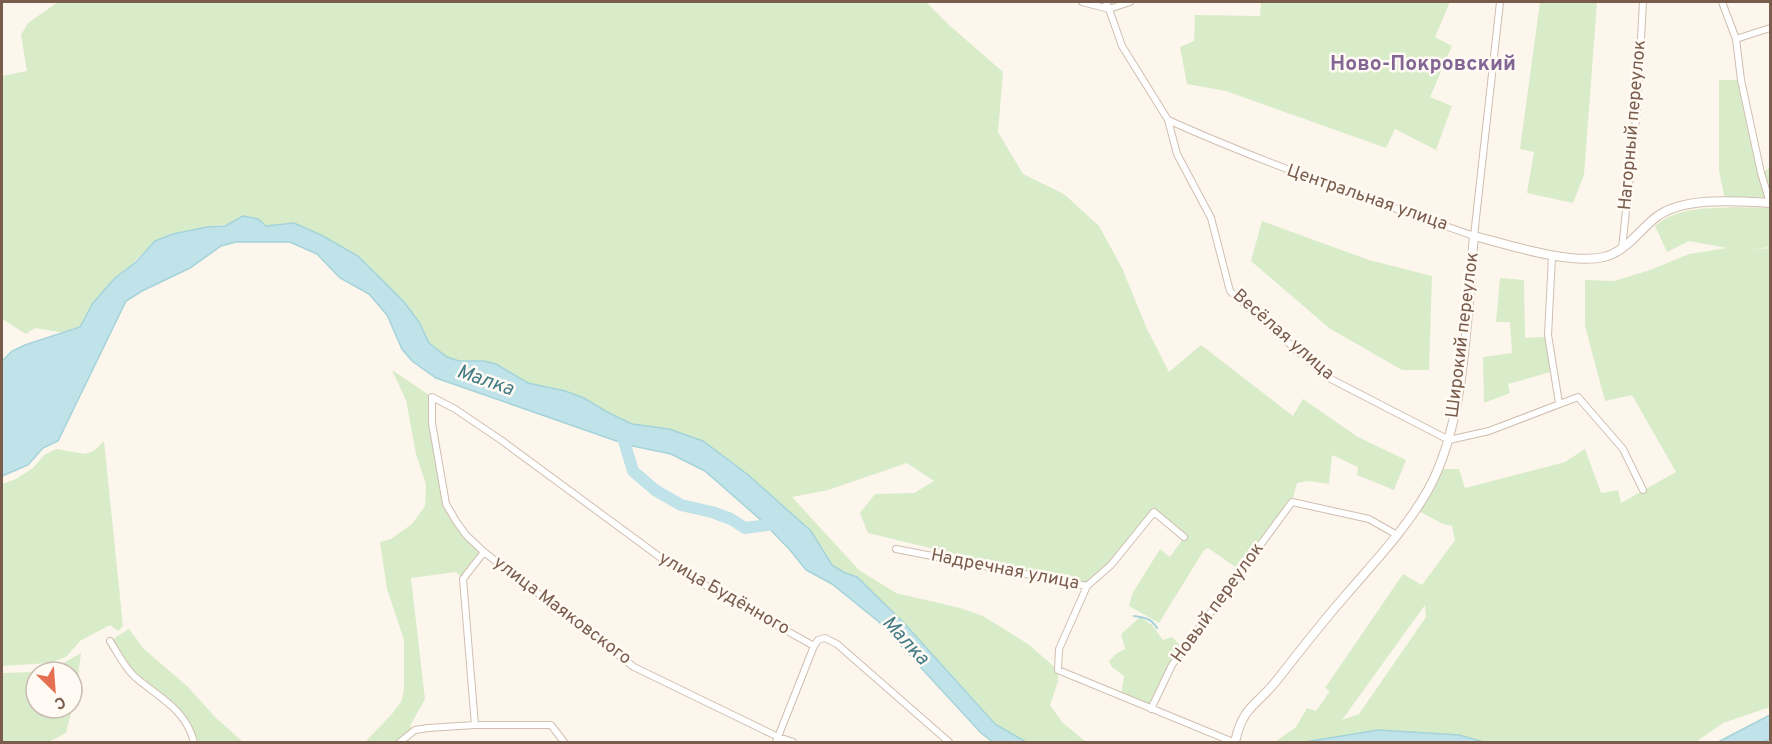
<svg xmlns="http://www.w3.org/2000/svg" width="1772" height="744" font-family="Overpass,sans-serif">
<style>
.green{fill:#d8ecc9;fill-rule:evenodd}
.water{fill:#bfe3e8;stroke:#a5d3da;stroke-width:1.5}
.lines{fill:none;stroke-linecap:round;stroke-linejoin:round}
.stream{stroke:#a5d3da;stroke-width:2}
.river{stroke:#bfe3e8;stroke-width:12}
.minor-casing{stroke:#d1beb0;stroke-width:8}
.tertiary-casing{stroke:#d1beb0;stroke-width:10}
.minor{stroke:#fff;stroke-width:6}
.tertiary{stroke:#fff;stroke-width:8}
.labels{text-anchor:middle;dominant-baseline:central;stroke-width:5;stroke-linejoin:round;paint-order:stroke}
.street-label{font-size:18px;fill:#7a5c4d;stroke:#fffaf3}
.water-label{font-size:20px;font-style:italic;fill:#437c86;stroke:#fffaf3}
.quarter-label{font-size:21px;font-weight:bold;fill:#846695;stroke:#fffaf3}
</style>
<rect width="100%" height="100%" fill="#fdf6ec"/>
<path class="green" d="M58,2H926L949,25L1003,72L998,132L1023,174L1064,194L1099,226L1122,268L1147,329L1169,372L1201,345L1293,416L1303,399L1358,437L1406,460L1394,490L1357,475L1358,467L1332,455L1329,484L1309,481L1297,483L1292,502L1241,571L1208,548L1204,550L1159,623L1129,606L1132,594L1160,549L1170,557L1184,537L1155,513L1111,565L1087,586L868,533L860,513L875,494L914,493L934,481L907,463L828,490L792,497L859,570L896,593L960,608L983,616L1028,644L1058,670V681L1050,705L1063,723L1086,742H1026L995,724L950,673L857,577L845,573L832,565L811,531L747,474L703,441L669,429L632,424L607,412L584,398L528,383L496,364L459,361L447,357L429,343L419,322L358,256L321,235L294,223L266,226L243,216C228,227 223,224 207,227C190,230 171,233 155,241L93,303L80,327L71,329L65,333L35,328L26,334L2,319V76L27,71L21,35L28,23Z
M1261,2H1450L1435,37L1452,46L1430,97L1452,106L1436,150L1395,129L1386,148L1226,91L1187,84L1180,47L1194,41L1195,15L1260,16Z
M1540,2H1597L1584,175L1573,203L1527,193L1534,152L1520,149Z
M1719,80H1741L1761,173L1770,168V203L1725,200L1719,171Z
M1737,207L1770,208V247L1750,250L1770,248V707L1723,723L1696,742H1484L1459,735L1378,730L1305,742H1275L1296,727L1307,708L1316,711L1330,691L1325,688L1403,574L1422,585L1455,540L1452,526L1443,524L1415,509L1437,469H1459L1465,488L1565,462L1585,449L1601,493L1618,490L1621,503L1676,472L1632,395L1605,401L1585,326V280L1614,281L1650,270L1689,254L1727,248L1689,241L1667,252L1655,226C1679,206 1707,209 1737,207ZM1425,605L1426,617L1359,714L1342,720Z
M1262,221L1369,260L1432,276L1429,370H1402L1329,328L1251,261Z
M1500,278L1524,280L1525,338L1545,337L1549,339L1554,371L1508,384L1510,393L1484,403L1483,357L1512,353L1510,322H1496Z
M392,370L432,397C432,427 439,498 455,521C463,532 475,542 484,552L463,579L456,572L411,578L425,699L410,726L415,730L400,742H365L391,715L401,702L404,690V640L387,589L380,542L391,539L412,524L425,506L426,485L416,454L406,400Z
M104,441L123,626L118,631L110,625L80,641L66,657L49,663L2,666V484L16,479L33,468L44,455L56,449L86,454L95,450Z
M1140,617L1152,625L1163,640L1172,637L1184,649L1151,709L1121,696L1124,676L1112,667L1109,661L1116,654L1125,649L1121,634Z
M129,629L144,649L187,686L216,718L243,742H194L182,716L133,675L110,641Z
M81,653L76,694L66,733L48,742H2V673L36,672V708H72V672H48Z"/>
<path class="water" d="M243,216L258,219L266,226L294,223L321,235L358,256L404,302L419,322L429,343L447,357L459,361H484L496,364L528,383L565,391L584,398L607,412L632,424L669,429L703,441L747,474L811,531L832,565L845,573L857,577L903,622L995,724L1026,742H993L981,733L879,622L832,584L806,570L790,550L762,521L705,471L671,454L628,445L436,378L412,361L402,349L387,315L369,294L340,278L317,254L290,242H236L221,246L190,268L142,291L126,301L58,441L43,448L28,465L2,476V361L12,351L25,345L80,327L93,303L114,279L137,261L155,241L173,234L207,227L225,226Z
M1770,715V739L1761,742H1718Z
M1378,730L1459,735L1484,742H1305Z"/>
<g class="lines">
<path class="stream" d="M1134,616C1145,618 1151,618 1157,628"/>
<path class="river" d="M621,431L633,471L655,490L681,505L712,512L731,519L745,528L775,524"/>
<g class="minor-casing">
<path id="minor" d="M1082,2L1109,9L1122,46L1168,120L1177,154L1211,218L1230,291L1327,377L1449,440L1489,431L1578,397L1623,449L1643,490
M1106,2L1109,9L1130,2
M1722,2L1736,39L1741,80L1761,173L1770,203
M1736,39L1770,28
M1168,120C1268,165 1371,200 1474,236L1500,2
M1622,248L1637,109L1643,2
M1552,256L1548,335L1559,403
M896,549L1087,586L1059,649L1058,670L1233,742
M1087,586L1111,565L1154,512L1184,537
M110,641C117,652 124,667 134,676C159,698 185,708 194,742
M1151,709L1172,665L1292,502L1369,519L1397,535
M475,725L463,579L484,552
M400,742L415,730L428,728L475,725H551L564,742
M776,742L814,646
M793,742L776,736L634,667L484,552L466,535L456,521L446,504L432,423V397L455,409L501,440L676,569L814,646L818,640L825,638L837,644L949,742"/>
</g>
<g class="tertiary-casing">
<path id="tertiary" d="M1235,742C1243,705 1257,706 1277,680C1300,651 1322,622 1346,595C1375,561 1406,529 1428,490C1466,423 1467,313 1474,236C1509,245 1570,265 1604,257C1625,252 1639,231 1655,218C1682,196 1737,201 1770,203"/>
</g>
<use href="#minor" class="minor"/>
<use href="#tertiary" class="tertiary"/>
</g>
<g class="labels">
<g class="street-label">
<text transform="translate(1633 125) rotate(-85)">Нагорный переулок</text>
<text transform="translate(1367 198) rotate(19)">Центральная улица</text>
<text transform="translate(1283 335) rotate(41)">Весёлая улица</text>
<text transform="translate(1463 335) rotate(-83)">Широкий переулок</text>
<text transform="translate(1005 570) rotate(11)">Надречная улица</text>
<text transform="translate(724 594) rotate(30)">улица Будённого</text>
<text transform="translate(1218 603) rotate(-54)">Новый переулок</text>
<text transform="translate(562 611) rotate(37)">улица Маяковского</text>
</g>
<g class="water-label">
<text transform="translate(485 381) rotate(19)">Малка</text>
<text transform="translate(905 641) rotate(47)">Малка</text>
</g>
<g class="quarter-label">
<text x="1423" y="64">Ново-Покровский</text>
</g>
</g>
<rect width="1772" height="744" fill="none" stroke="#7a5c4d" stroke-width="6"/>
<g transform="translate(54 690) rotate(155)"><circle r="28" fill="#fffaf3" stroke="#cabbb1" stroke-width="1.5"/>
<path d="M0-4.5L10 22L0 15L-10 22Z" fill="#e76f51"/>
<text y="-9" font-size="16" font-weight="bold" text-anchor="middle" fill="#7a5c4d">С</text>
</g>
</svg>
